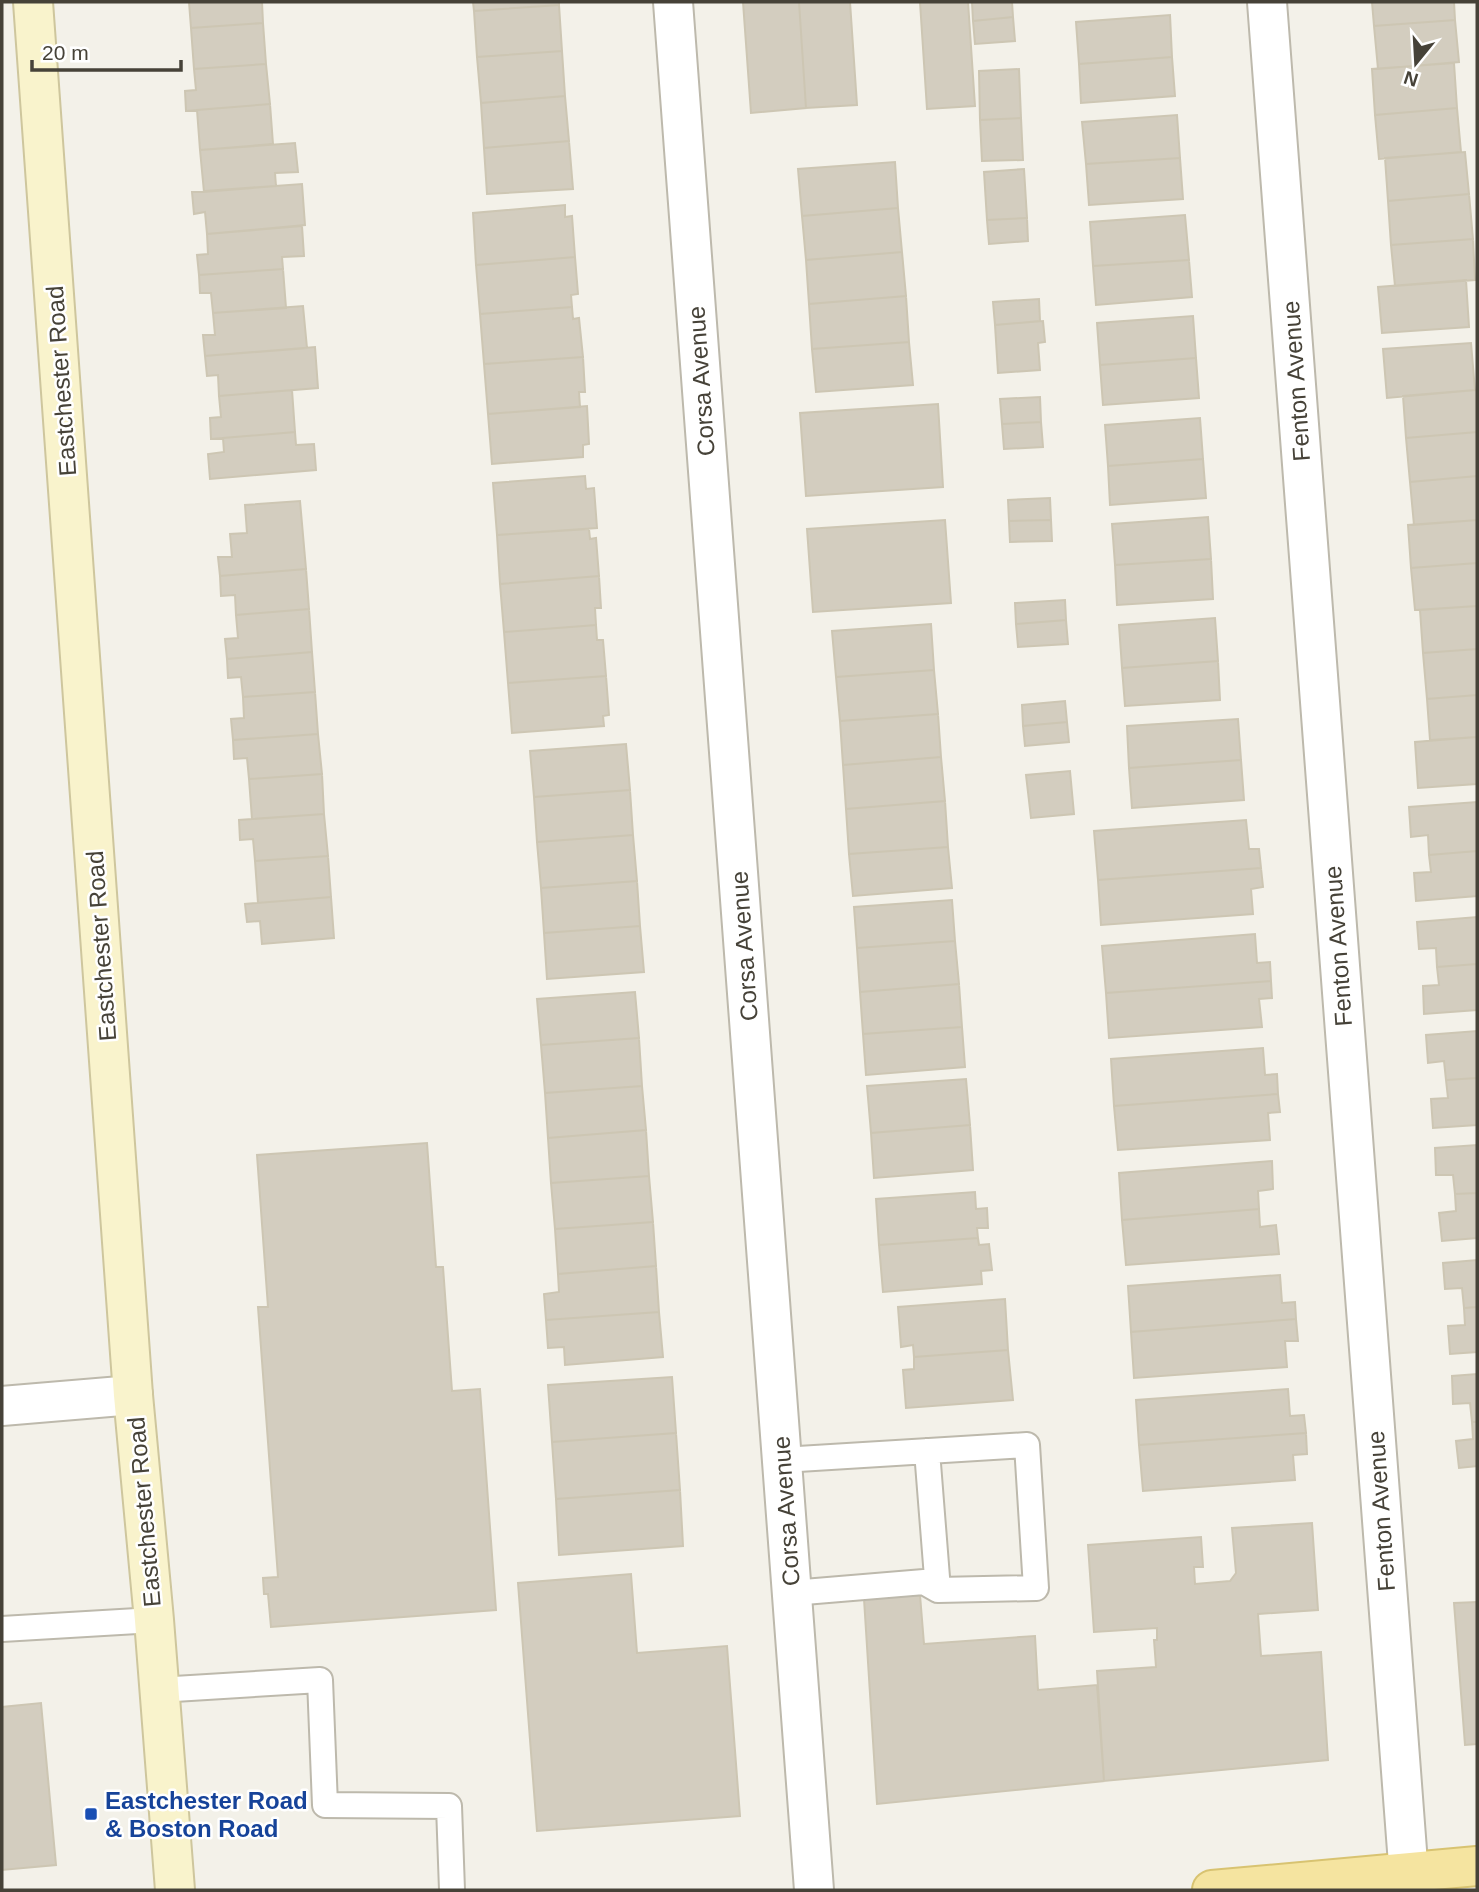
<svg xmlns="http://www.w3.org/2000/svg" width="1479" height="1892" font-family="Helvetica,sans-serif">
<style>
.building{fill:#d3cdbf;stroke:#cdc6b3;stroke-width:2}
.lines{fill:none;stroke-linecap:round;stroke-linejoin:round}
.service-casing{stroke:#bdb9ac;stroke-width:28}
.minor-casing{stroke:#bdb9ac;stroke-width:42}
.secondary-casing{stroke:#cec69d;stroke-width:42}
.primary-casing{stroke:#d8c371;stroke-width:42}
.service{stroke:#fff;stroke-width:24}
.minor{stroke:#fff;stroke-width:38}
.secondary{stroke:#f9f3cc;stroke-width:38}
.primary{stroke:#f5e4a0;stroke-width:38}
.transit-dot{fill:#1a4fb4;stroke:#fff;stroke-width:2.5}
.labels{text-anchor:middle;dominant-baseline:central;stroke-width:5;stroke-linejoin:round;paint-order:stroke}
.street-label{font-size:24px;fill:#464238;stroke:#fff}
.transit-label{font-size:24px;font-weight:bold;fill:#164399;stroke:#fff;text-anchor:start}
</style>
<rect width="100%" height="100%" fill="#f3f1e9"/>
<path class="building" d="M189,2H262L263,23L191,28Z
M473,2H559V5L474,11Z
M743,2H799L806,108L751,113Z
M799,2H850L857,105L806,108Z
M920,2H968L975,106L927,109Z
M972,2H1012L1013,17L973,21Z
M1372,2H1454L1455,20L1374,26Z
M559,5L562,51L477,57L474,11Z
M1170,15L1172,57L1079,64L1076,22Z
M1013,17L1015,41L975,44L973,21Z
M1455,20L1459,62L1378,69L1374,26Z
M263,23L266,64L194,69L191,28Z
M562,51L565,96L481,103L477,57Z
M1172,57L1175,96L1081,103L1079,64Z
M1454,63L1457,108L1375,115L1372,69Z
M266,64L270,104L186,111L185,91L196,90L194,69Z
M1019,69L1021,118L980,120L979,71Z
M565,96L569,141L484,148L481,103Z
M270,104L273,144L200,150L197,110Z
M1457,108L1461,152L1379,159L1375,115Z
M1177,115L1180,158L1086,164L1082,122Z
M1021,118L1023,160L982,161L980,120Z
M569,141L573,189L487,194L484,148Z
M295,143L298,172L275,173L276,186L204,192L200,150Z
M1465,152L1469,194L1388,201L1385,158Z
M1180,158L1183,199L1089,205L1086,164Z
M895,162L898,208L802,216L798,169Z
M1024,169L1027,218L987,220L984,172Z
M302,184L305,225L207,234L205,212L194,214L192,192Z
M1469,194L1473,239L1391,245L1388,201Z
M565,205V217L572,216L575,257L476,265L473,213Z
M898,208L902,252L806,260L802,216Z
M1185,215L1189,260L1093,266L1090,222Z
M1027,218L1028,241L989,244L987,220Z
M302,226L304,256L282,257L283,269L199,275L197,255L208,254L207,234Z
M1473,239L1475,280L1395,286L1391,245Z
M902,252L906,296L809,304L806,260Z
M575,257L578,294L571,295L572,307L480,314L476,265Z
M1189,260L1192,297L1096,305L1093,266Z
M283,269L286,308L213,313L211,293H200L199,275Z
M1466,280L1469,327L1382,333L1378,287Z
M906,296L909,342L812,349L809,304Z
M1039,299L1040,321L995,325L993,302Z
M303,306L307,348L205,356L203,335H215L213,313Z
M572,307L573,319L579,318L583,357L484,364L480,314Z
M1193,316L1196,358L1100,365L1097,323Z
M1043,321L1045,342L1038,343L1040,370L998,373L995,325Z
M909,342L913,385L816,392L812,349Z
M1471,343L1475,390L1387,398L1383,349Z
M315,347L318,388L219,396L218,375L207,376L205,356Z
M583,357L585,392H579L580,407L488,414L484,364Z
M1196,358L1199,398L1103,405L1100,365Z
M292,390L295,432L211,439L210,418L221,417L219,396Z
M1475,390H1477V432L1406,438L1403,396Z
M1040,397L1041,422L1002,424L1000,399Z
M938,404L943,487L806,496L800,413Z
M587,406L589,444L583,445V457L492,464L488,414Z
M1200,418L1203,459L1108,466L1105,425Z
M1041,422L1043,447L1004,449L1002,424Z
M295,432L296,445L314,444L316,470L210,479L208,454L224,452L223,438Z
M1477,432V476L1410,482L1406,438Z
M1203,459L1206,498L1110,505L1108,466Z
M585,476L586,489L594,488L597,528L497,535L493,483Z
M1477,476V520L1414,525L1410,482Z
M1050,498L1051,520L1009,521L1008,500Z
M300,501L306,569L220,576L218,557H232L230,534L247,533L245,505Z
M1208,517L1211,559L1115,565L1112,524Z
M945,520L951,603L813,612L807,529Z
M1051,520L1052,541L1010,542L1009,521Z
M1477,520V563L1411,568L1408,525Z
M589,529L590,539L596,538L599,576L500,584L497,535Z
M1211,559L1213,599L1117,605L1115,565Z
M1477,563V606L1415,610L1411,568Z
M306,569L309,609L236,615L235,595L221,596L220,576Z
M599,576L601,608H595L596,625L504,632L500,584Z
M1065,600L1066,620L1016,624L1015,603Z
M1477,606V649L1423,653L1420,610Z
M309,609L312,652L227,659L225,639L238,638L236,615Z
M1215,618L1218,661L1122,668L1119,625Z
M1066,620L1068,644L1018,647L1016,624Z
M931,624L934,670L836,677L832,631Z
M596,625L597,640H603L606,676L508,683L504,632Z
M1477,649V695L1427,699L1423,653Z
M312,652L315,692L243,697L241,677L228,678L227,659Z
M1218,661L1220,700L1125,706L1122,668Z
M934,670L938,714L840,721L836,677Z
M606,676L609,715L603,716L604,726L512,733L508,683Z
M315,692L318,734L233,740L231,719L244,718L243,697Z
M1477,695V737L1430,740L1427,699Z
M1065,701L1067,722L1023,726L1022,705Z
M938,714L941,757L843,765L840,721Z
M1238,719L1241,760L1129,768L1127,726Z
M1067,722L1069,742L1025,746L1023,726Z
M318,734L322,774L249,779L247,758L234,759L233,740Z
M1477,737V784L1418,788L1415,742Z
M626,744L630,790L534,797L530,751Z
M941,757L945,801L846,809L843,765Z
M1241,760L1244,800L1132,808L1129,768Z
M1070,771L1074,814L1031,818L1026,775Z
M322,774L324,814L252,819L249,779Z
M630,790L633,835L537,842L534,797Z
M945,801L948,847L849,854L846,809Z
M1477,802V851L1429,855L1428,835L1411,837L1409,807Z
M324,814L328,856L255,861L253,839L240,840L239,820Z
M1246,820L1249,849H1259L1261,868L1098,880L1094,831Z
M633,835L637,881L541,888L537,842Z
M948,847L952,888L853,896L849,854Z
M1477,851V896L1416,901L1414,873L1431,872L1429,855Z
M328,856L331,897L258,903L255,861Z
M1261,868L1263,887L1251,889L1253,914L1101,925L1098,880Z
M637,881L640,926L544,933L541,888Z
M331,897L334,938L262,944L260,921L247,922L245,904Z
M952,900L955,941L857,948L854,907Z
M1477,917V964L1437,967L1436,948L1419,949L1417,922Z
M640,926L644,972L547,979L544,933Z
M1255,934L1257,963L1270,962L1271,981L1106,993L1102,946Z
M955,941L959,984L860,992L857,948Z
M1477,964V1010L1424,1014L1423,986L1439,985L1437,967Z
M1271,981L1272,998L1259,999L1262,1027L1109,1038L1106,993Z
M959,984L962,1027L863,1034L860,992Z
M635,992L639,1038L541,1045L537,999Z
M962,1027L965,1067L866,1075L863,1034Z
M1477,1031V1078L1446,1080L1444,1061L1428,1063L1426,1035Z
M639,1038L642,1086L545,1093L541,1045Z
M1263,1048L1265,1075L1277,1074L1278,1094L1114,1106L1111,1059Z
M1477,1078V1125L1433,1128L1431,1099L1448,1098L1446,1080Z
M966,1079L970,1125L871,1133L867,1086Z
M642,1086L646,1130L548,1138L545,1093Z
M1278,1094L1280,1112L1268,1113L1270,1140L1118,1150L1114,1106Z
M970,1125L973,1170L874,1178L871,1133Z
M646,1130L649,1176L551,1183L548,1138Z
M427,1143L436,1267H443L452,1391L480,1389L496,1610L271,1627L268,1594H264L263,1578L278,1577L258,1307H268L257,1155Z
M1477,1145V1193L1455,1194L1453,1175H1436L1435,1148Z
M1272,1161L1273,1189L1258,1191L1259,1209L1122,1220L1119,1173Z
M649,1176L653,1222L555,1229L551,1183Z
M975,1192L976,1209L987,1208L988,1228H977L978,1238L879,1245L876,1199Z
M1477,1193V1238L1442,1241L1439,1213L1456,1211L1455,1194Z
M1259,1209L1260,1227L1276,1225L1279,1254L1126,1265L1122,1220Z
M653,1222L656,1266L558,1274L555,1229Z
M978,1238L979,1245L989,1244L992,1270L981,1271L982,1284L883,1292L879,1245Z
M1477,1260V1307L1464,1308L1462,1288L1445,1289L1443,1263Z
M656,1266L659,1312L546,1320L544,1294L559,1292L558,1274Z
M1280,1275L1282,1303L1295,1302L1296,1319L1131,1332L1128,1286Z
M1005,1299L1008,1350L914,1357L913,1345L901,1347L898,1307Z
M1477,1307V1352L1450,1354L1448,1326L1465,1325L1464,1308Z
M659,1312L663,1357L565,1365L564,1347L548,1348L546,1320Z
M1296,1319L1298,1341H1285L1287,1367L1134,1378L1131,1332Z
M1008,1350L1013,1400L906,1408L903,1370L914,1369V1357Z
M1477,1374V1422H1472L1470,1403L1453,1404L1452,1376Z
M672,1377L676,1433L552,1442L548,1385Z
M1288,1389L1290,1416L1304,1415L1306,1433L1139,1445L1136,1400Z
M1472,1422H1477V1466L1459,1468L1456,1441L1473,1439Z
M676,1433L680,1490L556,1499L552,1442Z
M1306,1433L1307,1454L1293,1455L1295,1480L1143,1491L1139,1445Z
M680,1490L683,1546L559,1555L556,1499Z
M1312,1523L1318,1610L1258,1614L1261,1656L1321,1652L1328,1760L1104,1781L1097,1671L1156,1667L1154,1640H1157V1628L1094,1632L1088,1545L1201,1537L1203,1567H1194L1195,1584L1230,1581L1236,1573L1232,1528Z
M631,1574L637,1653L727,1646L740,1816L537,1831L518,1583Z
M920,1595L924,1644L1035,1636L1038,1690L1097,1685L1104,1781L877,1804L864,1599Z
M1477,1602V1744L1465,1745L1454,1603Z
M41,1703L56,1865L2,1870V1707Z"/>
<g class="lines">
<g class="service-casing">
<path id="service" d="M927,1451L938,1590
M782,1460L1027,1445L1036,1588L938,1590L924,1582L792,1593
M2,1629L154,1620
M158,1690L320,1680L325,1805L449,1806L452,1890"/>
</g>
<g class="minor-casing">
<path id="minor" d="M673,2L814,1890
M1267,2L1410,1890
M2,1406L133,1395"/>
</g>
<g class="secondary-casing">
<path id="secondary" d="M33,2L133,1395L154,1620L175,1890"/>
</g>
<g class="primary-casing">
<path id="primary" d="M1212,1890L1477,1866"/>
</g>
<use href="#service" class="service"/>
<use href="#minor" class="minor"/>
<use href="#secondary" class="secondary"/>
<use href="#primary" class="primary"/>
</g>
<rect class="transit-dot" x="84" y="1807" width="14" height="14" rx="3.5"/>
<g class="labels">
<g class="street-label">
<text transform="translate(61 381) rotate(-94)">Eastchester Road</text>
<text transform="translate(701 381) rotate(-94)">Corsa Avenue</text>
<text transform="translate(1296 381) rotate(-94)">Fenton Avenue</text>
<text transform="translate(101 946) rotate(-94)">Eastchester Road</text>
<text transform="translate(744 946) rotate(-94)">Corsa Avenue</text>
<text transform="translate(1338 946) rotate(-94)">Fenton Avenue</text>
<text transform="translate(786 1511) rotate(-94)">Corsa Avenue</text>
<text transform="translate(1381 1511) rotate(-94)">Fenton Avenue</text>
<text transform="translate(144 1512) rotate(-95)">Eastchester Road</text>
</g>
<g class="transit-label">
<text x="105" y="1800">Eastchester Road<tspan x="105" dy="28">&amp; Boston Road</tspan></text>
</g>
</g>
<rect width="1479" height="1892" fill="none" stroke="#464238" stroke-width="7"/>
<g transform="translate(1416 63) rotate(198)" stroke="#ffffff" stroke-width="5" paint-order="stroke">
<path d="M0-5L12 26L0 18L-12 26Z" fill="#464238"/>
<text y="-10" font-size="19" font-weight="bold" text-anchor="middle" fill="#464238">N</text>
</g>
<path d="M32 60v10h149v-10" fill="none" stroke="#464238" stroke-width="3.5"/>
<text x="42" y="60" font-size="21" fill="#464238" stroke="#ffffff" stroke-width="5" paint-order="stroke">20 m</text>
</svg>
